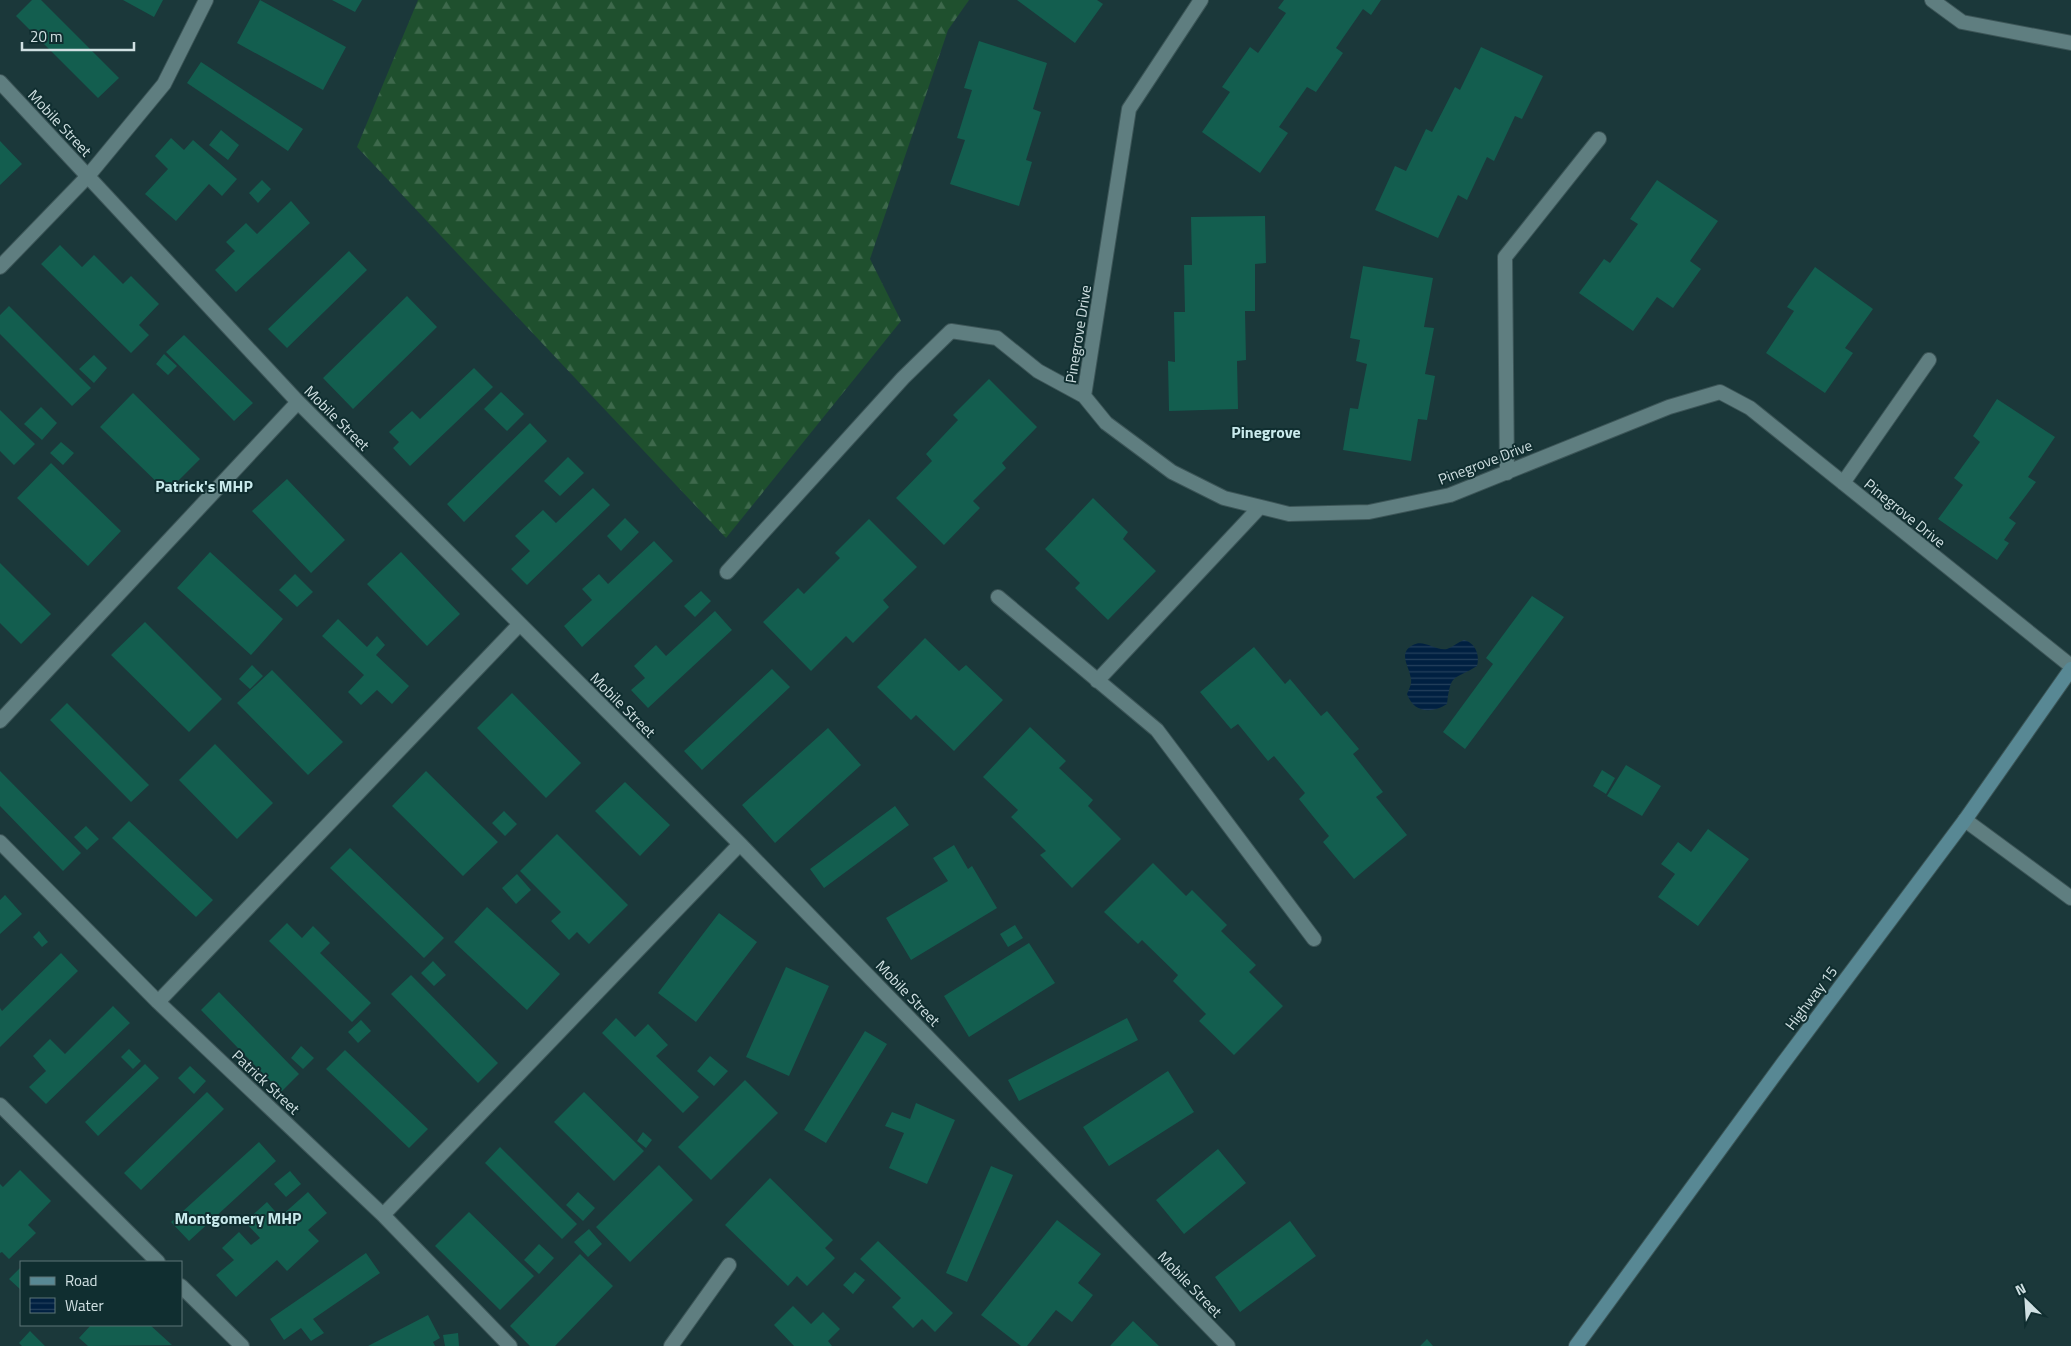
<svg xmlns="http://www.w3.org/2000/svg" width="2071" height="1346" font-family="'Titillium Web',sans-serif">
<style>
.forest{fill:url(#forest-firs)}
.water{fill:url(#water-rules)}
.building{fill:#135e4f}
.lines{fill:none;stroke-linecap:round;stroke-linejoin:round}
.service-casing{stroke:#3c5557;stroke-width:16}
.minor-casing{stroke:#3c5557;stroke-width:16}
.tertiary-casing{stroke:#3c5557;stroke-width:16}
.secondary-casing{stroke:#3c5557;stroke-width:16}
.service{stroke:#5f7e80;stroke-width:14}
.minor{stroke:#5f7e80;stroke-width:14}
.tertiary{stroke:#5f7e80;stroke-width:14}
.secondary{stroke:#588894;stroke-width:14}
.labels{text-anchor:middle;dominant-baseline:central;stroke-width:4;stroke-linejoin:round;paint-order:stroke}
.street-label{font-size:15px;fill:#d0e0e2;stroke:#102e30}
.neighbourhood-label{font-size:16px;font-weight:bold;fill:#c9eaec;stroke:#102e30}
</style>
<defs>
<pattern id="forest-firs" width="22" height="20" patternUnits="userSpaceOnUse" patternTransform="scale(1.25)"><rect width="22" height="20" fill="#1f502e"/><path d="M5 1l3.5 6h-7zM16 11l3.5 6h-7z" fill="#3e694c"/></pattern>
<pattern id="water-rules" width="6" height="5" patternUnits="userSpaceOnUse" patternTransform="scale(1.25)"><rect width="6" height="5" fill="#002041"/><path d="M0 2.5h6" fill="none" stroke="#24405c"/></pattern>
</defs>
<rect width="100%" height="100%" fill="#1b383a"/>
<path class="forest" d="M418,0H969L948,30L870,259L901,321L726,538L357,147Z"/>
<path class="water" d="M1464,640C1476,643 1480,656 1477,666C1453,681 1451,672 1447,704C1431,714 1414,713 1407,694C1409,689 1412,684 1411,679C1410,667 1397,653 1413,645C1424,639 1435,651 1447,649C1453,647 1458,642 1464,640Z"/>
<path class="building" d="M32,0H41L119,78L98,98L16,16Z
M123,0H163L154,17Z
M260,0L346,47L323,90L237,43Z
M332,0H362L355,12Z
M1017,0H1097L1103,4L1075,43Z
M1284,0H1381L1371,15L1363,9L1336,48L1343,53L1316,92L1307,87L1279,127L1288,133L1260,173L1202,132L1230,92L1222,87L1250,47L1258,53L1286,13L1278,8Z
M979,41L1047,63L1033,109L1041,112L1026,160L1032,162L1019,206L950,184L965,140L957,138L972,90L964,88Z
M1481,47L1543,76L1522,119L1515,116L1494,161L1487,157L1467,200L1458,195L1438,238L1375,210L1395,166L1406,171L1426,129L1432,132L1455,87L1460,90Z
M201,62L303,129L288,151L187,83Z
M221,130L239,145L228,160L209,145Z
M171,138L184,150L193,140L237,179L222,196L209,184L176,221L145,194L168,169L155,156Z
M0,141L22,164L0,185Z
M262,180L271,189L258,203L249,193Z
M1657,180L1718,221L1690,261L1701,269L1673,308L1657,297L1633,331L1579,293L1604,259L1610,263L1638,224L1630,219Z
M291,201L310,223L236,292L215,270L235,251L226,242L246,223L257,234Z
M1265,216L1266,263L1255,264V311H1245L1246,360L1237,361L1238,409L1169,411L1168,361L1175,362L1174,312H1185L1184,265H1192L1191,217Z
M60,245L82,267L94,255L123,284L131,276L159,304L139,325L149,335L131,353L41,264Z
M349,251L367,270L287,348L268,329Z
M1363,266L1433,278L1424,327L1434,328L1425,374L1435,376L1427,420L1418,419L1411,461L1343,450L1350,408L1358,409L1367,364L1356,361L1360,340L1350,338Z
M1815,267L1873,309L1845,348L1853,353L1825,393L1766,353L1794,311L1787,307Z
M407,296L437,327L353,409L323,378Z
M9,306L91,388L72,406L0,334V315Z
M184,335L253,403L234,421L166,352Z
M164,354L177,366L168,375L156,364Z
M94,355L107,368L94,383L79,369Z
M474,368L493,387L410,466L393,448L399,442L389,432L412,411L420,419Z
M989,379L1037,427L1002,463L1006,468L973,501L980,508L944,545L896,498L932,461L926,454L958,420L953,415Z
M501,392L524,414L507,431L484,409Z
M133,393L200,459L167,492L100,427Z
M1997,399L2055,437L2028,477L2036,482L2009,518L2016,523L2004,540L2009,543L1997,560L1938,519L1963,485L1954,478L1980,442L1973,436Z
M41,407L57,423L42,440L24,424Z
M0,410L35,444L14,465L0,451Z
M530,423L547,441L464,522L447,504Z
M61,442L74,453L63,465L50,453Z
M568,457L584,473L560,496L544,481Z
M51,463L121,531L88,566L17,498Z
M287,479L345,540L311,573L252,511Z
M593,488L610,505L527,585L511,569L530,551L515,536L543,510L556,523Z
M1093,498L1128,532L1123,539L1156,571L1108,620L1075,588L1080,583L1045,549Z
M625,518L639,532L621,551L607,536Z
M869,519L917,567L883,600L889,607L853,643L846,636L811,671L763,622L798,588L804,594L840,558L835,553Z
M654,541L673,561L582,647L564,626L592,600L582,589L599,574L608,584Z
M210,552L283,619L251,655L177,588Z
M401,552L460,614L427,646L367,584Z
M0,563L51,614L21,644L0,623Z
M295,574L313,592L297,607L279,590Z
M701,591L711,601L695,617L684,606Z
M1532,596L1564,617L1465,749L1443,732L1493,664L1486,658Z
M715,611L732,630L648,708L631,690L645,678L634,666L656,645L666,656Z
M338,619L367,647L377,636L385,645L376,655L409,686L392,704L377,690L361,705L348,692L364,675L322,636Z
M145,622L222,699L189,732L111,655Z
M925,638L959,671L966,665L1003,700L954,751L916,715L911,720L877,687Z
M1254,647L1285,684L1290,679L1321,716L1327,711L1359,749L1353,754L1383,792L1376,797L1407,835L1354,879L1323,842L1329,836L1299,799L1305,793L1274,756L1268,761L1238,724L1231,729L1200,692Z
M252,665L263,676L250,689L239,679Z
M772,669L790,687L702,770L684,751Z
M272,670L343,742L308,775L237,703Z
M512,693L581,763L546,798L477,728Z
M67,703L149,785L131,802L50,720Z
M1030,727L1066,761L1059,768L1093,800L1088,806L1121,839L1072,888L1040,855L1046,851L1011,817L1018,810L983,777Z
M828,728L861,765L775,843L742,805Z
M215,744L273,803L237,839L179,780Z
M1626,765L1661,786L1642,816L1607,796Z
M1602,770L1615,778L1606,794L1593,786Z
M0,771L81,853L63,871L0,806Z
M426,771L498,842L463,876L392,806Z
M625,782L670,825L640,856L595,811Z
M895,806L909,825L824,888L810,869Z
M504,811L517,824L505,836L492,823Z
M129,821L213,900L196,917L112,838Z
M86,826L99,839L87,850L74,837Z
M1708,829L1749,859L1698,926L1658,897L1675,874L1661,864L1678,842L1691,852Z
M557,834L628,905L589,944L577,932L569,940L551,921L561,912L520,871Z
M954,845L968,869L972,866L997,908L911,960L886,918L948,881L933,858Z
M350,848L444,938L424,958L330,868Z
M1153,863L1186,896L1192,890L1227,925L1221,931L1256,965L1249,972L1283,1006L1234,1055L1199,1021L1206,1014L1173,981L1178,975L1142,940L1138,944L1104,912Z
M517,874L531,890L516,904L502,888Z
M5,895L22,914L0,934V900Z
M487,907L560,974L527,1010L454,942Z
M719,913L757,942L696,1022L658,993Z
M287,923L302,938L313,926L330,943L320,953L371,1003L352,1022L269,941Z
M1015,925L1023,938L1008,947L1000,934Z
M39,931L48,942L42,947L33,937Z
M1029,943L1055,983L969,1037L944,996Z
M61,953L78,971L0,1047V1008L2,1011Z
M433,961L446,975L434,986L421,973Z
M786,967L829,986L789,1076L746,1057Z
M411,975L498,1063L478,1083L391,994Z
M219,992L299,1074L281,1092L201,1010Z
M113,1006L130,1023L46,1104L29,1087L46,1071L33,1056L50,1039L65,1054Z
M616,1018L635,1037L648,1024L668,1045L656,1056L699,1097L683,1113L602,1033Z
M1127,1018L1138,1040L1019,1101L1008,1080Z
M361,1020L371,1031L358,1043L348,1032Z
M865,1031L887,1044L826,1143L804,1130Z
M301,1046L314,1058L303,1069L291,1058Z
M129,1049L141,1061L133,1069L121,1057Z
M345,1050L428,1129L409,1148L326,1069Z
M710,1056L728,1071L714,1086L697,1071Z
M145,1064L159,1078L98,1136L85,1122Z
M190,1066L206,1081L194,1094L178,1078Z
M1168,1071L1194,1112L1109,1166L1083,1127Z
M745,1080L778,1113L711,1180L678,1147Z
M207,1092L224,1109L141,1190L124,1173Z
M584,1092L644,1151L614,1181L554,1122Z
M916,1103L955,1120L927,1184L889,1168L904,1133L885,1126L892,1112L910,1119Z
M643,1132L652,1140L646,1148L637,1141Z
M259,1142L276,1161L189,1241L171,1222Z
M500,1147L577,1224L562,1239L485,1163Z
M1218,1149L1246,1183L1184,1234L1156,1200Z
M659,1165L693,1200L630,1262L596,1227Z
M991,1166L1013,1175L967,1282L946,1273Z
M20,1170L51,1201L28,1225L36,1233L9,1259L2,1252L0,1253V1184L3,1187Z
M290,1171L301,1184L286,1197L274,1184Z
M770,1178L833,1240L825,1248L835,1258L807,1286L797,1276L788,1286L725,1225Z
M308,1192L327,1213L308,1230L319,1241L287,1271L277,1260L236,1297L216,1275L234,1260L222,1248L239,1232L251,1245L260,1238L245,1222L267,1202L280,1217Z
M578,1192L595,1208L583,1221L566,1205Z
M469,1212L534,1276L500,1310L435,1246Z
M1057,1220L1101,1254L1078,1283L1093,1295L1072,1322L1056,1310L1027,1346H1021L981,1315Z
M1290,1221L1316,1256L1240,1312L1215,1277Z
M589,1229L602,1244L588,1257L574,1242Z
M878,1241L953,1313L935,1332L922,1319L913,1328L892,1307L901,1298L860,1259Z
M539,1244L554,1258L539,1274L524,1260Z
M366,1253L380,1273L313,1319L324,1333L311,1341L301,1328L284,1340L270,1319Z
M580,1254L613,1286L555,1346H530L510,1326Z
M21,1267V1290L9,1279Z
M855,1272L865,1280L853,1294L843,1285Z
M793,1306L811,1324L823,1312L840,1329L828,1341L832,1346H794L774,1325Z
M428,1315L440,1338L433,1342L435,1346H368Z
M1133,1321L1159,1346H1110Z
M91,1325H150L172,1345L88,1346L79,1338Z
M30,1331L45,1346H22L19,1343Z
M458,1333L459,1346H445L443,1335Z
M1427,1339L1433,1346H1420Z"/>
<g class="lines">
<g class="service-casing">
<path id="service" d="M671,1346L729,1265"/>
</g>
<g class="minor-casing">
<path id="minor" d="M1201,0L1129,109L1084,396L1106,423L1172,472L1224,498L1289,514L1369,512L1450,495L1669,407L1720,392L1750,408L2071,666
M1932,0L1962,22L2071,43
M0,82L298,402L740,844L1228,1346
M0,267L88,176L164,84L206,0
M1507,473L1505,257L1599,139
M1843,483L1929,360
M727,572L903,378L951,331L997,338L1038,371L1084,396
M998,597L1157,730L1314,939
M1097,681L1260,507
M0,721L298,402
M0,842L158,1002L383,1215L510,1346
M158,1002L519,625
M0,1105L158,1262
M383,1215L740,844
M181,1286L242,1346"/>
</g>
<g class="tertiary-casing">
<path id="tertiary" d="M1965,820L2071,898"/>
</g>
<g class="secondary-casing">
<path id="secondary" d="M1576,1346L1784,1062L1965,820L2071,669"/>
</g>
<use href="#service" class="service"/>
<use href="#minor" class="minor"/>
<use href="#tertiary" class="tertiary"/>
<use href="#secondary" class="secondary"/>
</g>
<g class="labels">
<g class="street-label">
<text transform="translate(60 123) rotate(47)">Mobile Street</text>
<text transform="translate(1078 334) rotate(-81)">Pinegrove Drive</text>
<text transform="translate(337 418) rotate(45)">Mobile Street</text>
<text transform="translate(1485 462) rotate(-21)">Pinegrove Drive</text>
<text transform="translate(1905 513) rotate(39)">Pinegrove Drive</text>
<text transform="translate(623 705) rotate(45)">Mobile Street</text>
<text transform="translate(908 993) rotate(46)">Mobile Street</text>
<text transform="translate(1811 998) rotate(-53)">Highway 15</text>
<text transform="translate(266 1082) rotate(43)">Patrick Street</text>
<text transform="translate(1190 1284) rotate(46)">Mobile Street</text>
</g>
<g class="neighbourhood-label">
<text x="1266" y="432">Pinegrove</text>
<text x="204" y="486">Patrick's MHP</text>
<text x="238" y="1218">Montgomery MHP</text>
</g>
</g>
<rect x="20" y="1261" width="162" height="65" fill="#102e30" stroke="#5d7577"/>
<rect x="30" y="1277" width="25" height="8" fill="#588894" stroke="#5d7577"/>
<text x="65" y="1286" font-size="15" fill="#d0e0e2">Road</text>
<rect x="30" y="1298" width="25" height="15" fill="url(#water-rules)" stroke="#5d7577"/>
<text x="65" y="1311" font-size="15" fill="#d0e0e2">Water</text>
<g transform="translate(2026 1301) rotate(335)" stroke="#102e30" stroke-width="4" paint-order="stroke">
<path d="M0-4L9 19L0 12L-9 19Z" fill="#d0e0e2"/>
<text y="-8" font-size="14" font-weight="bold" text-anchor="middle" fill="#d0e0e2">N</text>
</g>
<path d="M22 42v8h112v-8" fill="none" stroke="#d0e0e2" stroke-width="2.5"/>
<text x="30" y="42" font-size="15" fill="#d0e0e2" stroke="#102e30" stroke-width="4" paint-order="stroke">20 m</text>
</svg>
